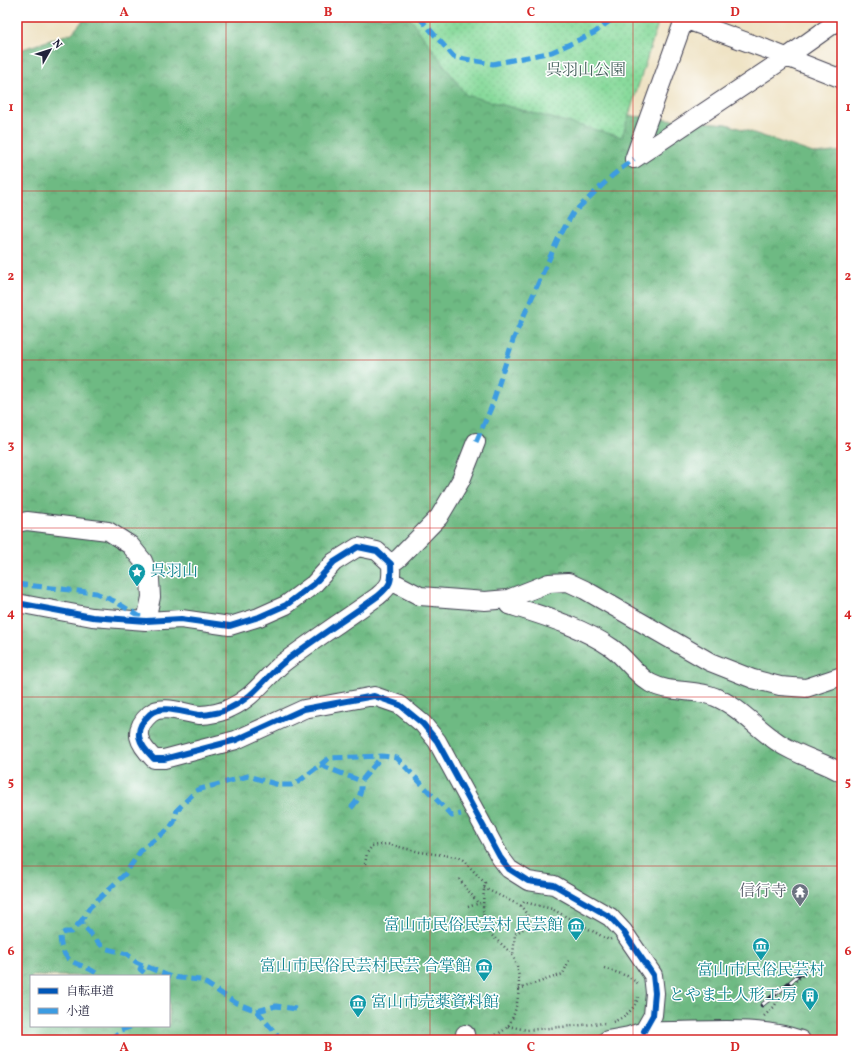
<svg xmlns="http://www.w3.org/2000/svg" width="859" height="1057" font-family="Vollkorn,'Noto Serif JP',serif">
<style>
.forest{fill:url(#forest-crowns);stroke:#486e5f;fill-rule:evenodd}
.park{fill:url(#park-dots);stroke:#557e6b}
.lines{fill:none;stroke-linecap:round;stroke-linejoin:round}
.minor-casing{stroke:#413f50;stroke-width:20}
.path{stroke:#413f50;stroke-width:2.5;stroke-dasharray:1 3;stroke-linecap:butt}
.minor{stroke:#fff;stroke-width:18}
.rail-casing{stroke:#22223b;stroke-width:4.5}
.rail{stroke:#fff;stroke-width:3;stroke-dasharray:9;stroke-linecap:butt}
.quiet{stroke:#3c9ce2;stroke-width:5;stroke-dasharray:10 5;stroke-linecap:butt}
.cycleway-casing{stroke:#fff;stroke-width:8}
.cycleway{stroke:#0057b8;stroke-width:6}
.grid{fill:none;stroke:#d62828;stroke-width:1;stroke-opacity:0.55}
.labels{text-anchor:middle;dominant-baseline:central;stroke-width:3;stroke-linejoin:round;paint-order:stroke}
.park-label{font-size:16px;fill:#46625d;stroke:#fff}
.culture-label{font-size:16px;fill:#0d838f;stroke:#fff;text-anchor:end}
.worship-label{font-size:16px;fill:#5b616d;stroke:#fff;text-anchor:end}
.neatline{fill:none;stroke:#d62828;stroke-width:1.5}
.grid-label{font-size:13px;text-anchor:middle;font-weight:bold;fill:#d62828}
</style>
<defs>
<pattern id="forest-crowns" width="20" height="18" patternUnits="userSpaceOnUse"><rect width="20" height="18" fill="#6eba83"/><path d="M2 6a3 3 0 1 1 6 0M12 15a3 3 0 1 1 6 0" fill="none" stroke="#5a976c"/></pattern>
<pattern id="park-dots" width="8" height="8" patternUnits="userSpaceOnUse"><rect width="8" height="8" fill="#88da9b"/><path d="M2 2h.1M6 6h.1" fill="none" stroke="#75bb86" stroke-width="1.8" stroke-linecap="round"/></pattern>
</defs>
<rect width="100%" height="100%" fill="#fff"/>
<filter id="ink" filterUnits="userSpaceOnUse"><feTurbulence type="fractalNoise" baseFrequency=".025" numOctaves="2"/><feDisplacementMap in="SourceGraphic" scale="8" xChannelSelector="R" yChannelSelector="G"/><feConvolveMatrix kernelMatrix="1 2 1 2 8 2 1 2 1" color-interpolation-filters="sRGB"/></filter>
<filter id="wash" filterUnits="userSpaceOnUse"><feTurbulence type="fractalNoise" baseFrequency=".012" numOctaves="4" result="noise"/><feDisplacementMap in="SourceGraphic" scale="16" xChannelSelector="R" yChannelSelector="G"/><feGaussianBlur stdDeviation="0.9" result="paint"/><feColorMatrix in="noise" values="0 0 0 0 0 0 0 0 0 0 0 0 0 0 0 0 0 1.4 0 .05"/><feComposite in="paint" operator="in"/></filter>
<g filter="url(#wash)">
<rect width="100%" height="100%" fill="#efe3c5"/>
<path class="forest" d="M86,17H428L620,115L727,124L816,154L842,151V1040H17V51L72,33ZM31,976H169V1026H31Z"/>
<path class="park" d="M409,17H660L622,137L466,95Z"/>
</g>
<g filter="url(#ink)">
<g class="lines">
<g class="minor-casing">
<path id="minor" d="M684,19L766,49L842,79
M634,159L787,57L842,18
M634,159L685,17
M17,523L27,521L108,531L130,545L143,561L150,579L151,597L146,621
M391,564L399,558L439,517L461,480L476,442
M391,581L420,596L485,601L508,599L549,583L568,582L585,590L710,662L753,679L780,686L806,688L842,676
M508,599L509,605C544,616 582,627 612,648C626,658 635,674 650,683C670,694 695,688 715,697C740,707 757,729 779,743C798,756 822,761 842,773
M17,603L92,617L146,621L181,619L230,626L259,617L286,605L314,584L334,562L358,547L377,551L391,564C392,582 391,585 378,596C346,619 313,640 283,663C264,679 254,697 230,708C223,712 209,715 200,715C186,714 162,703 150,714C131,731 139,744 154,759H164L236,740L304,709L374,696L400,705L423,724L437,741L500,857L509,869L528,881L554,885L610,917L623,931L653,975L655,993L653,1015L644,1031
M465,1034L466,1040
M607,1040L629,1036L644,1031C697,1033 751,1023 801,1040"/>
</g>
<path class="path" d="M365,864L367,853L372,846L387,844L420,852L457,857L463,860L485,883C483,893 482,918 485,926C491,938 505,945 512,955C524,971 519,1011 508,1026C503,1033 492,1036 484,1040
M459,879L478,903
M484,888L521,906L528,916L526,927L515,934L513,955
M521,906L524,902L552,909L609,940L611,939
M468,907L480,903
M604,968L627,976L639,984
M519,989L563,974L570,958
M764,1016L774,1007L783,991L805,974
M613,1022C625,1017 635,1009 638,997
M508,1026L527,1030L605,1023"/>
<use href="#minor" class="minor"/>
<g class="rail-casing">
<path id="rail" d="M762,1005L804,971"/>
</g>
<use href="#rail" class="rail"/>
<path class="quiet" d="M419,17L454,57L493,64L552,52L594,33L615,17
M476,442L491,408L513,340L558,239L573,213L613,175L634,159
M17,584L96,593L114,601L144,619
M320,765L361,781L382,756
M351,808C359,799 362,794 361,781
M82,920L71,932H65L60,935C61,969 82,960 100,976
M142,965L140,969L148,976
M296,1009L276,1006L257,1011L249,1008L236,1003L201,980L171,977L136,962L127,954L104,948L82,925V920L90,907L125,874L142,849L169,829L174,822L177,810L197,790L248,776L279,785H291L298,782L329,758L382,756L397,758L452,816L461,814
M257,1011L281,1040
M110,1040L121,1030L133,1026"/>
<g class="cycleway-casing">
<path id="cycleway" d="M17,603L92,617L146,621L181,619L230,626L259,617L286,605L314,584L334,562L358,547L377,551L391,564C392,582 391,585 378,596C346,619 313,640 283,663C264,679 254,697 230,708C223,712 209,715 200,715C186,714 162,703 150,714C131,731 139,744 154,759H164L236,740L304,709L374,696L400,705L423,724L437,741L500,857L509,869L528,881L554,885L610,917L623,931L653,975L655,993L653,1015L644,1031"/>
</g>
<use href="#cycleway" class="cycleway"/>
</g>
</g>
<path class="grid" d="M226,17V1040M430,17V1040M633,17V1040M17,191H842M17,360H842M17,528H842M17,697H842M17,866H842"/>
<defs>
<g id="sight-pin" transform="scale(0.9)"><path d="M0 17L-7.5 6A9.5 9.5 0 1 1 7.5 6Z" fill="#0f9aa8" stroke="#fff"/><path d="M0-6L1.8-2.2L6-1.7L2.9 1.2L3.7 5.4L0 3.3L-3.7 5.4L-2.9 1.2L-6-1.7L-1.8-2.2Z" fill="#fff"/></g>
<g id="temple-pin" transform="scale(0.9)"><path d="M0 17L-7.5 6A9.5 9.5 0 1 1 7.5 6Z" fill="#6b7280" stroke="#fff"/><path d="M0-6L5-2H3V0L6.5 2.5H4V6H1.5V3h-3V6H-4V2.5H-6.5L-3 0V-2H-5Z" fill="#fff"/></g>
<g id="museum-pin" transform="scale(0.9)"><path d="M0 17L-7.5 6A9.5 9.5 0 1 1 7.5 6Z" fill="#0f9aa8" stroke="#fff"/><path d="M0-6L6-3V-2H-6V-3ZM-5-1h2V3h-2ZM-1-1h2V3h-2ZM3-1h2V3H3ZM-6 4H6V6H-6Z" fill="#fff"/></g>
<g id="building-pin" transform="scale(0.9)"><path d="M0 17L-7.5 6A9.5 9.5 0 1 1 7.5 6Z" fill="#0f9aa8" stroke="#fff"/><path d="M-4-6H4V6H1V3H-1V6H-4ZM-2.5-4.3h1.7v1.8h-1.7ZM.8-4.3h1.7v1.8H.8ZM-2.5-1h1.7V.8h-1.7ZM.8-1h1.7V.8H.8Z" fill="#fff"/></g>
</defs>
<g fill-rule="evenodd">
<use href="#sight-pin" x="137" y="572"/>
<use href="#temple-pin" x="800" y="892"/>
<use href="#museum-pin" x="576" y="926"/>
<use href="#museum-pin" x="761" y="946"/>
<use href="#museum-pin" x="484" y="967"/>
<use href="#building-pin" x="810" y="996"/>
<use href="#museum-pin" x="358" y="1003"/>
</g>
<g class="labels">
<g class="park-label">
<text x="586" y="71">呉羽山公園</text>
</g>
<g class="culture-label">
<text x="150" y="572" text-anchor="start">呉羽山</text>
<text x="563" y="926">富山市民俗民芸村 民芸館</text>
<text x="471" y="967">富山市民俗民芸村民芸 合掌館</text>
<text x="761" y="971" text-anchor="middle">富山市民俗民芸村</text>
<text x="797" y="996">とやま土人形工房</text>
<text x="371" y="1003" text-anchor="start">富山市売薬資料館</text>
</g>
<g class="worship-label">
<text x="787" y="892">信行寺</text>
</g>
</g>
<rect width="859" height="1057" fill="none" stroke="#fff" stroke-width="44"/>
<rect x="30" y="975" width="140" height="52" fill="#ffffff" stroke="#a7a7b1"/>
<rect x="38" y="988" width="20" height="6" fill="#0057b8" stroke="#a7a7b1"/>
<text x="66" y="995" font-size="12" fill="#22223b">自転車道</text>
<rect x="38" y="1008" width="20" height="6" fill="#3c9ce2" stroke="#a7a7b1"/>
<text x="66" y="1015" font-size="12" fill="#22223b">小道</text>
<g transform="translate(50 50) rotate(51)" stroke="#ffffff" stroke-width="3" paint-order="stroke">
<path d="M0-3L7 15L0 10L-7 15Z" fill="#22223b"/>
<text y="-6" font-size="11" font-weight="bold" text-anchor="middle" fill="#22223b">N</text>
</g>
<rect x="22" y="22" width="815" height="1013" class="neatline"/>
<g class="grid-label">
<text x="124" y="16">A</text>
<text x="328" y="16">B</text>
<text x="531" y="16">C</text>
<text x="735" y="16">D</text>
<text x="11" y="111">1</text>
<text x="848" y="111">1</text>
<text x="11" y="280">2</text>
<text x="848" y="280">2</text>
<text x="11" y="449">3</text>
<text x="848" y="449">3</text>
<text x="11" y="617">4</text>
<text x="848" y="617">4</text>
<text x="11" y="786">5</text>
<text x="848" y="786">5</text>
<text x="11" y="955">6</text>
<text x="848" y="955">6</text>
<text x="124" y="1051">A</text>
<text x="328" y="1051">B</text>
<text x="531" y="1051">C</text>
<text x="735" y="1051">D</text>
</g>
</svg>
